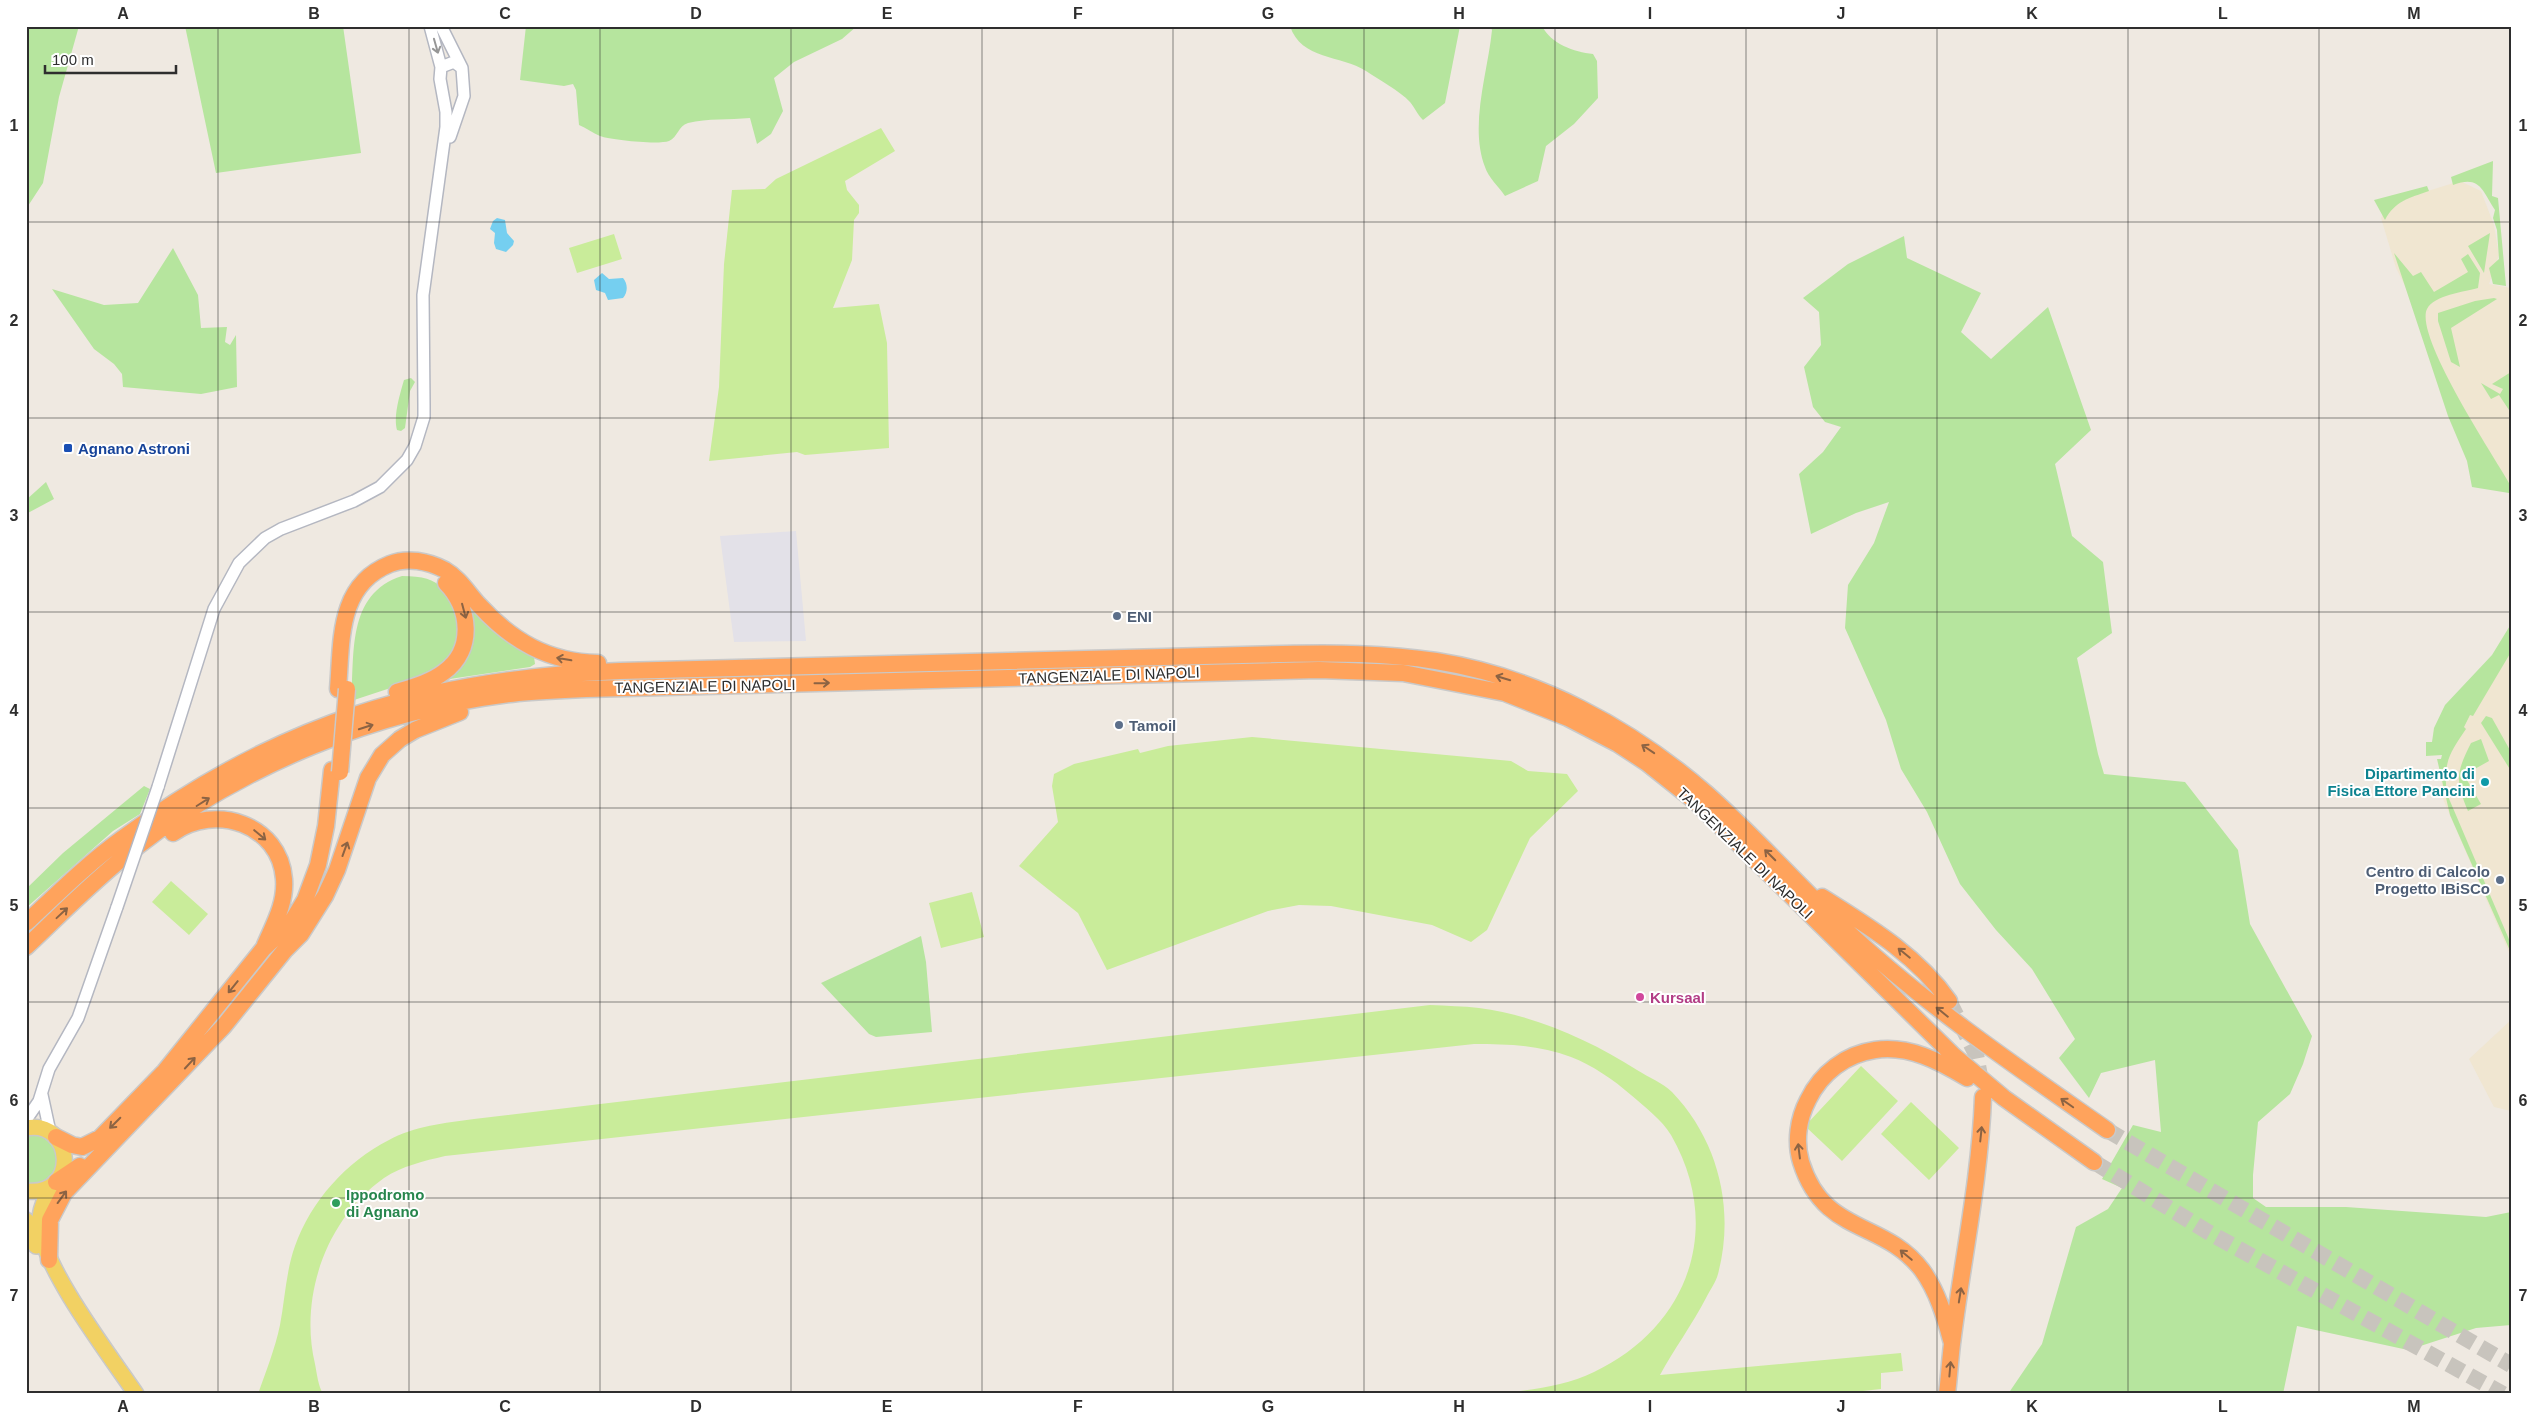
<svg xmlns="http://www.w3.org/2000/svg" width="2537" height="1420" font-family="Arial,sans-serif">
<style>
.industrial{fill:#e3e1e8}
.education{fill:#f0e6d1}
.green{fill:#b6e59e}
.pitch{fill:#c9ec9a}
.water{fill:#75cff0}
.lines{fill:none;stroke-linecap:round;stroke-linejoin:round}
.highway-tunnel{stroke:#c8c4bd;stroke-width:16;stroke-dasharray:16 8;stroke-linecap:butt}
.minor-casing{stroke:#b4b7c1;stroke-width:14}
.major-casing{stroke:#c9c9c9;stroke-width:18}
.highway-casing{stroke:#c9c9c9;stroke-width:19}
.minor{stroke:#fff;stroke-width:11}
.major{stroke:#f2d163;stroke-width:15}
.highway{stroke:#ffa35c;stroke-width:16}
.minor-bridge-casing{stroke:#b4b7c1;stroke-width:14;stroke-linecap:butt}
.highway-bridge-casing{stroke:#c9c9c9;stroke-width:19;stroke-linecap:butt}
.minor-bridge{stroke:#fff;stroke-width:11}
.highway-bridge{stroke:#ffa35c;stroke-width:16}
.oneway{stroke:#969696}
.oneway2{stroke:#8c6343}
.grid{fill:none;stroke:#2e2e2e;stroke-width:1;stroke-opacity:0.55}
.transit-dot{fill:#1a4fb4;stroke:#fff;stroke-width:2}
.service-dot{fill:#5c6f8a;stroke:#fff;stroke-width:2}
.culture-dot{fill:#0f9aa8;stroke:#fff;stroke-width:2}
.hotel-dot{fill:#d1479c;stroke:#fff;stroke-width:2}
.leisure-dot{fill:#2e9e5b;stroke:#fff;stroke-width:2}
.labels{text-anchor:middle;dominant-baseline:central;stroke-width:4;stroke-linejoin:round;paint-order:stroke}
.transit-label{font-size:15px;font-weight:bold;fill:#164399;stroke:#fff;text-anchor:start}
.service-label{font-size:15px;font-weight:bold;fill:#4e5e75;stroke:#fff;text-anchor:start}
.street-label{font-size:15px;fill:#2e2e2e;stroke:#fff}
.culture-label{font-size:15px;font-weight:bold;fill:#0d838f;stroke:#fff;text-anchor:end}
.hotel-label{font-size:15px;font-weight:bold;fill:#b23c85;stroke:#fff;text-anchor:start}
.leisure-label{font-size:15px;font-weight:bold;fill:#27864d;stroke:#fff;text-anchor:start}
.neatline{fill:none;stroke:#2e2e2e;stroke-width:2}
.grid-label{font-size:16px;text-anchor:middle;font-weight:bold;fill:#2e2e2e}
</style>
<rect width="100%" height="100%" fill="#efe9e1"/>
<path class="industrial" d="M796,531L806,641L734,642L720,536Z"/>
<path class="education" d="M2460,181L2481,191L2494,225L2499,255L2489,284L2511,288V491L2438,373L2412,300L2396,268L2381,218L2389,203Z
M2511,636V957L2443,799L2440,764Z
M2511,1020V1111L2494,1107L2469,1059Z"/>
<path class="green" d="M26,26H79L59,97L43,183L26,209Z
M185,26H343L361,153L216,173Z
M526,26H857L842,39L794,62L774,78L783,111L771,134L757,144L750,118C729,120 708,118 688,123C678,126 678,137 669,141C658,145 611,140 600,136C593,133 586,128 579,125L576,90L573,84L564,86L520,80Z
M1290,26H1460L1445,103L1423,120C1417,114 1415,108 1410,102C1400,91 1378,79 1366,71C1341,55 1301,60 1290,26Z
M1490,26H1542C1551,44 1574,52 1593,54L1597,61L1598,98L1574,124L1546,146L1538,181L1505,196C1499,187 1488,177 1485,167C1469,126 1488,72 1492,30Z
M2493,161L2492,196L2498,198L2506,286L2493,284L2489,268L2499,259L2497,230L2493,218L2495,210C2482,190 2480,175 2453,185L2451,177Z
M2427,186L2429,191C2409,198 2395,201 2385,220L2374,200Z
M2490,233L2484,273L2468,246Z
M1904,236L1907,258L1981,293L1961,332L1991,359L2048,307L2091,430L2055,464L2072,536L2103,562L2112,633L2077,658L2098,754L2104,774L2185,782L2238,850L2250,924L2312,1036L2303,1064L2290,1094L2258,1122L2253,1175V1198L2266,1207H2346L2486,1217L2511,1212V1325L2476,1328L2408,1350L2297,1326L2283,1394H2008L2042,1344L2076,1227L2108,1209L2122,1188L2102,1179L2133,1125L2161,1132L2155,1060L2101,1073L2089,1098L2059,1058L2075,1039L2032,969L1996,930L1960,884L1927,812L1901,769L1886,720L1845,628L1848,585L1874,543L1889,502L1856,513L1811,534L1799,474L1823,452L1841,427L1825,422L1813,407L1804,367L1821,345L1819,312L1803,298L1848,264Z
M173,248L198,295L201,328L227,327L225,342L230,345L236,335L237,387L201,394L123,387L122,374L114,364L94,349L52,289L104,305L138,303Z
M2394,253L2413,276L2421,272L2434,292L2468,272L2461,259L2468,254L2480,273L2478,288C2464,292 2434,295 2427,309C2414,336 2495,458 2511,486V495L2509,493L2472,487L2467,461L2448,416Z
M2494,298L2497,299L2451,328L2460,367L2451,362L2438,321V313L2475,301Z
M2511,372V413L2499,395L2491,399L2481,383L2500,394L2503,389L2492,384Z
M411,378L415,382L410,391L405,428L401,431L397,430C393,416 400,394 404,380Z
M46,482L54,499L26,514V500Z
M402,576C444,576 446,591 462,624L449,662L433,674L351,701C355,654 346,594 402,576Z
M467,600L534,657L535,664L530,667L443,680L450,673Z
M2511,624V652L2473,716L2470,715L2464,727L2466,729C2449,754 2443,763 2447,794L2511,944V953L2450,815L2437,759H2441L2442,755L2426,756V742H2432L2434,728L2445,705L2492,655Z
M2486,716L2492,718L2511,752V771L2481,723Z
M2481,739L2489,761L2464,775L2481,804L2468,811C2455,780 2456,773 2471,743Z
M144,786L150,789L140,814L113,831L26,908V889L63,853Z
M921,936L926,962L932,1032L876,1037L869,1034L821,983Z
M37,1135C56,1140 68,1170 46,1182C42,1184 32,1184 26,1185V1136Z"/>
<path class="pitch" d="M881,128L895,151L845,181L847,190L859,205V213L854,220L852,260L833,308L879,304L887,343L889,448L805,455L797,452L709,461L719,387L724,264L732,190L765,189L776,179Z
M614,234L622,259L577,273L569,248Z
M1252,737L1511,761L1528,771L1567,774L1578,791L1530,838L1487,930L1471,942L1432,925L1331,906L1299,905L1268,911L1107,970L1078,913L1019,866L1058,822L1052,786L1054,774L1074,764L1138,749L1140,753L1168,746Z
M171,881L208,914L189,935L152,902Z
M972,892L984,937L941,948L929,903Z
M1430,1005C1447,1006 1463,1006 1479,1008C1534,1015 1590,1040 1637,1070C1648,1077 1663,1083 1672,1092C1719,1141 1735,1210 1718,1274C1716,1282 1710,1290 1706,1298C1692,1325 1674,1349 1660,1375L1901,1353L1903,1371L1881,1373V1389L1836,1394H1494C1528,1390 1563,1387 1594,1372C1689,1327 1724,1227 1671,1135C1662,1120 1645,1107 1631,1095C1614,1080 1592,1065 1571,1057C1539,1045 1507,1044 1474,1044L445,1156C424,1161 402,1166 384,1178C326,1219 299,1297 315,1364C317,1374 318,1385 323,1394H295L294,1392L293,1394H258C266,1371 275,1349 280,1325C285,1299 286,1271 295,1246C311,1201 346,1162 389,1140C414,1126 445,1123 474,1119Z
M1861,1066L1898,1101L1842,1161L1805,1126Z
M1911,1102L1959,1148L1929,1180L1881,1134Z"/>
<path class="water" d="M497,218L505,220L507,233L514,241L513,245L506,252L496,249L494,243L495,233L490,229L493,221Z
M602,273L609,279L623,278C628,284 628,292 623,298L608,300L605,293L596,290L594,280Z"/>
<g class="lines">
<path class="highway-tunnel" d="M1949,1001L1976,1054L1982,1087
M2107,1130L2511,1365
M2094,1162L2208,1232L2503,1394"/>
<g class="minor-casing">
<path id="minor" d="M441,26L462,68
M441,67L454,62L462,68L464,96L450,137
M158,787L214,609L239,563L265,538L281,529L354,501L380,487L407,460L415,446L424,417V405L423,295L446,127V112L440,79L441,67L430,26
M42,1095L50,1132
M26,1120L39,1101L49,1069L78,1018L117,907"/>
</g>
<g class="major-casing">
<path id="major" d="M26,1128C74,1119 80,1197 26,1191
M50,1187C45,1200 38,1213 40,1227C43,1268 111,1357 136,1394
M26,1220L36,1246"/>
</g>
<g class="highway-casing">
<path id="highway" d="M338,689C342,641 337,585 390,564C407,557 428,561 445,570C459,578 468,593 479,605C512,641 548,662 598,663
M397,692C413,687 431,682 444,672C475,650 470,607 446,583
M173,833C215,803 280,824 284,879C286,903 274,924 265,945
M1822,897C1868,926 1917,955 1949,1001
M26,923C57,894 88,863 123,838C279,723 427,678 620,671L1283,654C1334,653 1385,653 1436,661C1537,677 1630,727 1707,794C1758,839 1802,890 1852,936C1931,1009 2020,1069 2107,1130
M26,947C60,915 93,881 130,852C240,765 378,709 518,693C540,691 563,690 586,689L1319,670L1403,673L1505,693L1568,718L1618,744L1647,763L1696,802L1954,1056L2004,1098L2094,1162
M56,1137L72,1145L82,1147L100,1138L165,1071L263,949L291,923L305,900L318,865L326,826L332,770
M56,1182L80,1166
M49,1260L50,1220L64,1193L223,1027L285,950L301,934L325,896L337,870L368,778L382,755L400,739L415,730L460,712
M1952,1343C1945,1318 1938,1292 1922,1270C1883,1219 1824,1236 1801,1162C1795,1142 1798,1119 1808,1100C1821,1073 1846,1054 1875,1050C1909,1045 1939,1061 1967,1078
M1947,1394C1949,1377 1950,1361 1952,1344C1962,1262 1980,1180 1983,1097"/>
</g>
<use href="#minor" class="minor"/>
<use href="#major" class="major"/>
<use href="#highway" class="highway"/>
<g class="minor-bridge-casing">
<path id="minor-bridge" d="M117,907L158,787"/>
</g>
<g class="highway-bridge-casing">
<path id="highway-bridge" d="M340,772L347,689"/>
</g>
<use href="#minor-bridge" class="minor-bridge"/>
<use href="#highway-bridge" class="highway-bridge"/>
</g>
<defs><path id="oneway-shaft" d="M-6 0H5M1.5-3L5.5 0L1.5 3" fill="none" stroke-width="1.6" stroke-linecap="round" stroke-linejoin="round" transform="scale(1.25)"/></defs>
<use class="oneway" href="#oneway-shaft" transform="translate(436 46) rotate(74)"/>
<g class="oneway2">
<use href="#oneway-shaft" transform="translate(464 611) rotate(75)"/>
<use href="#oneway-shaft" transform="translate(564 659) rotate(-170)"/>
<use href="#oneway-shaft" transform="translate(1503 678) rotate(-163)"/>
<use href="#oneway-shaft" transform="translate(822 683) rotate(-1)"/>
<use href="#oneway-shaft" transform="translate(366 727) rotate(-18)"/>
<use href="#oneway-shaft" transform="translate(1648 749) rotate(-146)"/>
<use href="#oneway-shaft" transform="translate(203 802) rotate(-32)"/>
<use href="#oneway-shaft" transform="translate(260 835) rotate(40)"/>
<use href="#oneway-shaft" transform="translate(345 849) rotate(-70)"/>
<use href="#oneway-shaft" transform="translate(1770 855) rotate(-135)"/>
<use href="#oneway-shaft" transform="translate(62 913) rotate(-43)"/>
<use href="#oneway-shaft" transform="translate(1904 953) rotate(-141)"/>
<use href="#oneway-shaft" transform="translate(233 987) rotate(129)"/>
<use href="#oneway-shaft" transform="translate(1942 1012) rotate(-141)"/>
<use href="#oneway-shaft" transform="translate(190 1063) rotate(-47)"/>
<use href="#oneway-shaft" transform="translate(2067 1103) rotate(-145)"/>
<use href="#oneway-shaft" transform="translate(115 1123) rotate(135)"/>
<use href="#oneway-shaft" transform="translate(1981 1134) rotate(-84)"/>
<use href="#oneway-shaft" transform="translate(1799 1151) rotate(-97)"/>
<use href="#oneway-shaft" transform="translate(62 1197) rotate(-54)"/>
<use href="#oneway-shaft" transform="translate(1906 1255) rotate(-140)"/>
<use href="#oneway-shaft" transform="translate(1960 1295) rotate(-81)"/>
<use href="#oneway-shaft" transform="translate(1950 1369) rotate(-85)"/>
</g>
<path class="grid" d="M218,26V1394M409,26V1394M600,26V1394M791,26V1394M982,26V1394M1173,26V1394M1364,26V1394M1555,26V1394M1746,26V1394M1937,26V1394M2128,26V1394M2319,26V1394M26,222H2511M26,418H2511M26,612H2511M26,808H2511M26,1002H2511M26,1198H2511"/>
<rect class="transit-dot" x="63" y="443" width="10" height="10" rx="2.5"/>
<g class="service-dot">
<circle cx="1117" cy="616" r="5"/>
<circle cx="1119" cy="725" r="5"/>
<circle cx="2500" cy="880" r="5"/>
</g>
<circle class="culture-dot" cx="2485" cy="782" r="5"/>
<circle class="hotel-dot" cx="1640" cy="997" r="5"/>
<circle class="leisure-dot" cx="336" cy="1203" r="5"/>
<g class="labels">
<g class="transit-label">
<text x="78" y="448">Agnano Astroni</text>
</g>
<g class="service-label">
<text x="1127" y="616">ENI</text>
<text x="1129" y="725">Tamoil</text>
<text x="2490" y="871" text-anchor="end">Centro di Calcolo<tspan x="2490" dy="17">Progetto IBiSCo</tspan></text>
</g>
<g class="street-label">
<text transform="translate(1109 675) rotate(-2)">TANGENZIALE DI NAPOLI</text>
<text transform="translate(705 686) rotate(-1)">TANGENZIALE DI NAPOLI</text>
<text transform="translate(1745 853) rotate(44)">TANGENZIALE DI NAPOLI</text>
</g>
<g class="culture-label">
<text x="2475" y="773">Dipartimento di<tspan x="2475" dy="17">Fisica Ettore Pancini</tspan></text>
</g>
<g class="hotel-label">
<text x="1650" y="997">Kursaal</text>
</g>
<g class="leisure-label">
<text x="346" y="1194">Ippodromo<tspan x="346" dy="17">di Agnano</tspan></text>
</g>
</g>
<rect width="2537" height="1420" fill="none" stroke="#ffffff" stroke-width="55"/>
<path d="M45 65v8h131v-8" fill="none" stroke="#2e2e2e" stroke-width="2.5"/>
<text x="52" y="65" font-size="15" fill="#2e2e2e" stroke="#ffffff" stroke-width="4" paint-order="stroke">100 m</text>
<rect x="28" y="28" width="2482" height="1364" class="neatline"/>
<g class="grid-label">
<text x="123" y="19">A</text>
<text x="314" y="19">B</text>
<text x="505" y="19">C</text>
<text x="696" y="19">D</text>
<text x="887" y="19">E</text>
<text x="1078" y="19">F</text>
<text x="1268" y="19">G</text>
<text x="1459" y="19">H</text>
<text x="1650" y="19">I</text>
<text x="1841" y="19">J</text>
<text x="2032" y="19">K</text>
<text x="2223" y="19">L</text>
<text x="2414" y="19">M</text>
<text x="14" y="131">1</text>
<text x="2523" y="131">1</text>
<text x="14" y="326">2</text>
<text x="2523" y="326">2</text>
<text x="14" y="521">3</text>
<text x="2523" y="521">3</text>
<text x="14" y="716">4</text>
<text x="2523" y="716">4</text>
<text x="14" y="911">5</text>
<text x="2523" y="911">5</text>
<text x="14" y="1106">6</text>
<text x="2523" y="1106">6</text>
<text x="14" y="1301">7</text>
<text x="2523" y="1301">7</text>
<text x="123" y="1412">A</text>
<text x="314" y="1412">B</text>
<text x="505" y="1412">C</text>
<text x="696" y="1412">D</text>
<text x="887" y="1412">E</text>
<text x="1078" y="1412">F</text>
<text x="1268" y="1412">G</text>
<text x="1459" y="1412">H</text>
<text x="1650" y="1412">I</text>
<text x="1841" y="1412">J</text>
<text x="2032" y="1412">K</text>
<text x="2223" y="1412">L</text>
<text x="2414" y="1412">M</text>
</g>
</svg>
